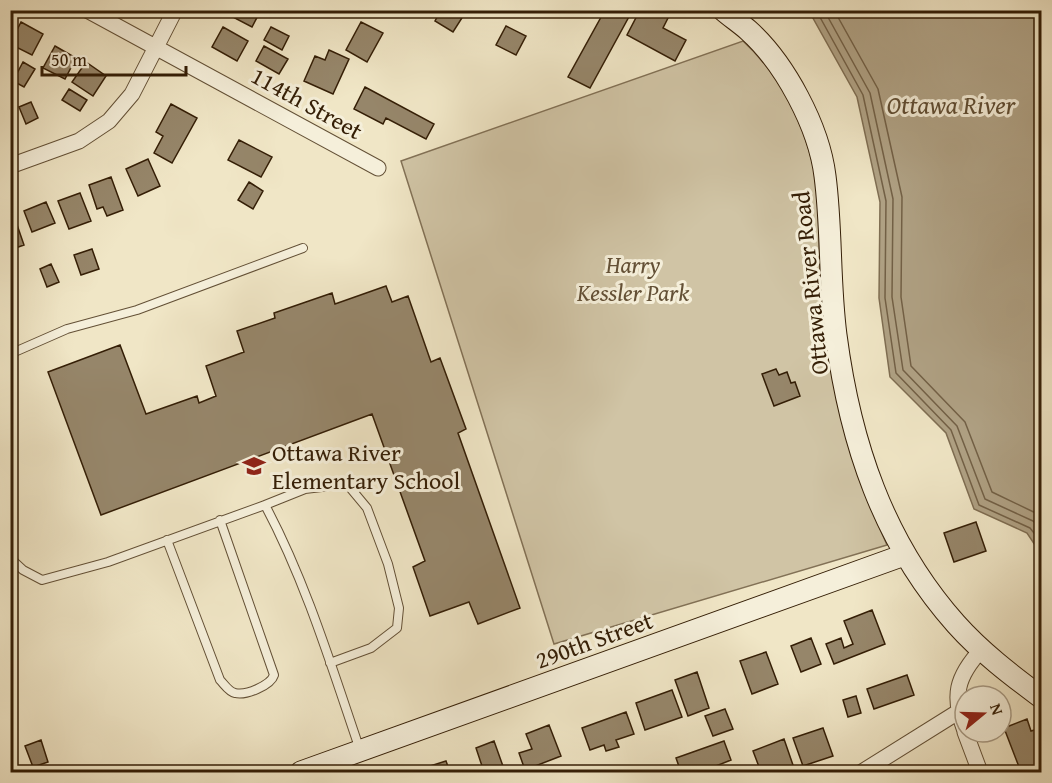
<svg xmlns="http://www.w3.org/2000/svg" width="1052" height="783" font-family="'Gentium Book Plus',serif">
<style>
.green{fill:#d0c4a5;stroke:#827156;stroke-width:1.5}
.water{fill:#b0a285;stroke:#7e6d52;stroke-width:1.5}
.lines{fill:none;stroke-linecap:round;stroke-linejoin:round}
.shore{stroke:#726046;stroke-width:1.5}
.building{fill:#96866a;stroke:#341e06;stroke-width:1.5}
.lane-casing{stroke:#635036;stroke-width:10}
.street-casing{stroke:#635036;stroke-width:17}
.secondary-casing{stroke:#341e06;stroke-width:23}
.lane{stroke:#f5efda;stroke-width:8}
.street{stroke:#f5efda;stroke-width:15}
.secondary{stroke:#f5efda;stroke-width:21}
.labels{text-anchor:middle;dominant-baseline:central;stroke-width:6;stroke-linejoin:round;paint-order:stroke}
.street-label{font-size:24px;fill:#341e06;stroke:#f5efda}
.park-label{font-size:24px;font-style:italic;fill:#635036;stroke:#f5efda}
.poi-label{font-size:24px;fill:#341e06;stroke:#f5efda;text-anchor:start}
.water-label{font-size:26px;font-style:italic;fill:#5f4c32;stroke:#f5efda}
</style>
<rect width="100%" height="100%" fill="#f0e6c6"/>
<filter id="stains"><feTurbulence type="fractalNoise" baseFrequency=".00333" numOctaves="4"/><feColorMatrix values="0 0 0 0 .2 0 0 0 0 .09 0 0 0 0 .02 0 0 0 .5 -.17"/></filter>
<radialGradient id="worn" r=".72"><stop offset=".6" stop-color="#630" stop-opacity="0"/><stop offset="1" stop-color="#630" stop-opacity=".3"/></radialGradient>
<path class="green" d="M743,41C778,73 802,118 813,165C821,201 818,238 820,274C821,295 823,316 826,337C836,410 857,478 887,545L554,644L401,161Z"/>
<path class="water" d="M809,11H1041V554L1027,533L974,509L946,433L890,377L879,298L880,202L857,97Z"/>
<g class="lines">
<path class="shore" d="M816,10L863,95L886,201L885,298L896,373L951,430L979,505L1030,528L1042,543
M824,10L870,93L893,199L892,297L903,370L957,426L985,499L1033,521L1042,530
M834,10L878,89L902,197L901,297L911,366L965,422L992,492L1042,516"/>
</g>
<path class="building" d="M229,10H261L252,27L227,14Z
M441,10H467L453,32L435,21Z
M605,10H626L631,13L590,88L568,77Z
M640,10H655L668,18L663,28L686,40L675,61L627,35Z
M21,22L43,34L32,55L10,44Z
M361,22L383,33L367,62L346,50Z
M506,26L526,36L516,55L496,45Z
M223,27L248,41L237,61L212,47Z
M271,27L289,36L282,50L264,40Z
M55,46L76,58L65,79L43,68Z
M264,46L288,59L279,74L256,61Z
M329,50L349,59L333,94L304,81L315,56L325,60Z
M23,62L35,69L24,87L13,81Z
M86,62L106,76L93,96L72,82Z
M365,87L434,124L426,139L386,118L383,124L354,109Z
M69,89L87,100L80,111L62,100Z
M31,102L38,118L26,124L19,107Z
M171,104L197,118L172,163L154,153L163,136L156,132Z
M239,140L272,157L261,177L228,160Z
M148,159L160,186L138,196L126,169Z
M111,177L123,210L107,216L103,207L97,209L89,185Z
M249,182L263,191L253,209L238,200Z
M80,193L91,221L69,229L58,201Z
M46,202L55,223L32,232L24,211Z
M14,216L24,245L10,250V217Z
M92,249L99,269L81,275L74,255Z
M51,264L59,282L47,287L40,269Z
M386,286L392,302L408,296L431,362L440,358L466,429L458,433L520,608L478,624L469,602L430,616L413,567L425,561L372,414L101,515L48,372L120,345L146,414L197,396L199,403L216,396L206,366L244,352L237,331L275,318L274,313L332,293L335,304Z
M776,369L779,375L787,372L791,383L795,382L800,396L774,406L762,374Z
M976,522L986,551L954,562L944,533Z
M872,610L885,644L834,664L826,644L841,638L844,648L853,644L844,621Z
M811,638L821,664L801,672L791,646Z
M766,652L778,684L752,694L740,661Z
M697,672L709,708L688,716L675,680Z
M907,675L914,695L874,709L867,689Z
M672,690L682,717L645,730L636,703Z
M856,696L861,713L848,717L843,700Z
M725,709L733,729L713,736L705,716Z
M626,712L634,734L616,740L619,747L606,751L604,745L590,750L582,728Z
M1027,719L1031,731L1038,729L1042,739V772H1021L1004,728Z
M549,725L561,756L525,770L519,753L532,749L526,734Z
M823,728L833,756L803,766L793,738Z
M784,739L794,768L782,772H761L753,751Z
M41,740L48,762L33,767L25,746Z
M494,741L504,769L498,771V772H484L476,748Z
M724,741L731,760L716,766L718,772H681L676,758Z
M446,761L450,772H429L427,767Z"/>
<g class="lines">
<g class="lane-casing">
<path id="lane" d="M10,354L67,329L137,310L303,248
M265,505L305,489L347,484L367,508L388,564L399,608L397,628L371,648L330,663
M167,540L220,680C224,684 229,692 235,693C246,696 271,685 274,675L220,520
M10,558L23,570L42,580L108,562L265,505C306,582 332,668 360,750"/>
</g>
<g class="street-casing">
<path id="street" d="M87,10L378,168
M10,166L79,141L109,121L132,94L175,10
M965,731C952,696 956,677 982,649
M965,732L980,772
M862,772L958,712"/>
</g>
<g class="secondary-casing">
<path id="secondary" d="M723,10C731,17 740,23 748,30C785,63 819,127 825,176C832,229 829,282 836,335C850,442 883,542 956,624C981,652 1011,675 1042,698
M301,772L904,555"/>
</g>
<use href="#lane" class="lane"/>
<use href="#street" class="street"/>
<use href="#secondary" class="secondary"/>
</g>
<defs>
<g id="school-bare" transform="scale(1.8)"><path d="M0-5L7-2L0 1L-7-2ZM-4 1L0 2.5L4 1V4Q0 6-4 4Z" fill="#8f2418" stroke="#f5efda" stroke-width="2.5" paint-order="stroke"/></g>
</defs>
<g fill-rule="evenodd">
<use href="#school-bare" x="254" y="466"/>
</g>
<g class="labels">
<g class="street-label">
<text transform="translate(307 103) rotate(29)">114th Street</text>
<text transform="translate(810 283) rotate(-96)">Ottawa River Road</text>
<text transform="translate(594 640) rotate(-20)">290th Street</text>
</g>
<g class="park-label">
<text x="633" y="264">Harry<tspan x="633" dy="28">Kessler Park</tspan></text>
</g>
<g class="poi-label">
<text x="272" y="452">Ottawa River<tspan x="272" dy="28">Elementary School</tspan></text>
</g>
<g class="water-label">
<text x="951" y="104">Ottawa River</text>
</g>
</g>
<rect width="1052" height="783" fill="none" stroke="#f0e6c6" stroke-width="36"/>
<rect x="12" y="12" width="1028" height="759" fill="none" stroke="#341e06" stroke-width="3"/>
<rect x="18" y="18" width="1016" height="747" fill="none" stroke="#341e06" stroke-width="1.5"/>
<g transform="translate(983 714) rotate(71)"><circle r="28" fill="#f5efda" stroke="#a89b85" stroke-width="1.5"/>
<path d="M0-4.5L10 22L0 15L-10 22Z" fill="#8f2418"/>
<text y="-9" font-size="16" font-weight="bold" text-anchor="middle" fill="#341e06">N</text>
</g>
<path d="M42 66v9h144v-9" fill="none" stroke="#341e06" stroke-width="3"/>
<text x="51" y="66" font-size="18" fill="#341e06" stroke="#f5efda" stroke-width="4.5" paint-order="stroke">50 m</text>
<rect width="100%" height="100%" filter="url(#stains)"/>
<rect width="100%" height="100%" fill="url(#worn)"/>
</svg>
